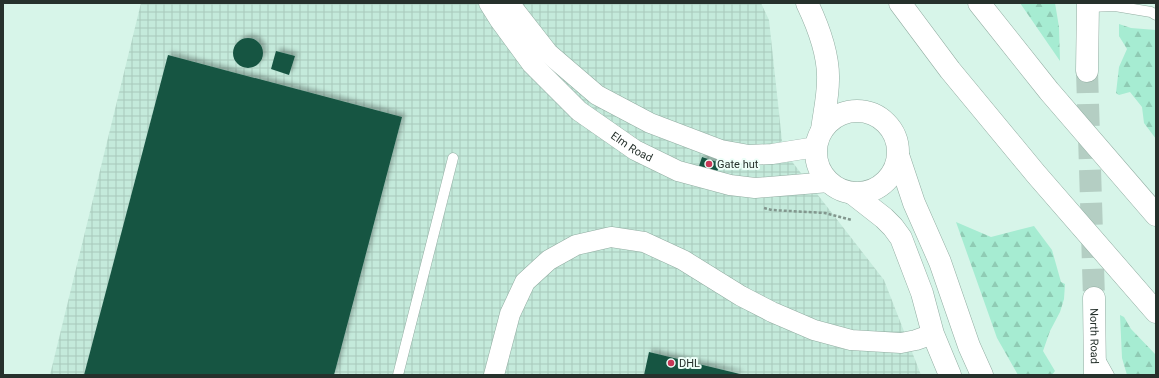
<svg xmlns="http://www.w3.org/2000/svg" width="1159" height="378" font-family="Roboto,sans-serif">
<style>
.industrial{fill:url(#industrial-grid)}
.forest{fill:url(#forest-firs)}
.building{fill:#185543;filter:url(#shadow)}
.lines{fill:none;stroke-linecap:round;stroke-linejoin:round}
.secondary-tunnel{stroke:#b4cec3;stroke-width:22;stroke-dasharray:22 11;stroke-linecap:butt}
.service-casing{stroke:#92ada2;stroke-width:11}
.minor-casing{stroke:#92ada2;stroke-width:21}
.secondary-casing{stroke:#92ada2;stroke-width:23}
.trunk-casing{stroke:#92ada2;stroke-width:23}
.path{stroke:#82978e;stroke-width:2.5;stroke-dasharray:3 2;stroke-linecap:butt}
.service{stroke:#fff;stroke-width:10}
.minor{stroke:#fff;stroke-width:20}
.secondary{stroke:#fff;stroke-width:22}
.trunk{stroke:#fff;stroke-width:22}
.poi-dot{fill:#c73857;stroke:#edfff8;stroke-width:1.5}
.labels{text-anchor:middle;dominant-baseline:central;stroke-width:4;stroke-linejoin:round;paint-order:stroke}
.street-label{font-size:11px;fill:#26312c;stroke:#edfff8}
.poi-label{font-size:11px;fill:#26312c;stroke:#edfff8;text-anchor:start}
</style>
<defs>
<pattern id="industrial-grid" width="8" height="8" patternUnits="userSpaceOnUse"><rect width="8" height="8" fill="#c4eadb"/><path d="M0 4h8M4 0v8" fill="none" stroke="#a8c9bc"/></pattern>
<pattern id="forest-firs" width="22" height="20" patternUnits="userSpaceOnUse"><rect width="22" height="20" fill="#a6ecd2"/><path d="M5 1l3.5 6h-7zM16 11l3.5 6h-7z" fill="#8fcbb4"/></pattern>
<filter id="shadow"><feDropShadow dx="3.5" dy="-3.5" stdDeviation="2" flood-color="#0004"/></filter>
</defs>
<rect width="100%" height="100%" fill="#d7f5e9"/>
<path class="industrial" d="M141,3H761L769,20L783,150L884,280L921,375H50Z"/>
<path class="forest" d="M1020,3H1055L1059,27L1060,61Z
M1119,24L1131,28L1156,30V139L1144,123L1142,107L1130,92L1119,95L1116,93L1119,67L1127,49L1119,36Z
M956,222L991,237L1034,226L1052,250L1061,282L1065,284L1064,299L1060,312L1050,331L1043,351L1055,371L1052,375H1018L997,338Z
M1120,315L1124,317L1131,329L1156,355V375H1127L1122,358Z"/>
<path class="building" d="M233 53a15 15 0 1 1 30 0a15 15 0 1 1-30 0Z
M276,51L295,56L289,75L271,69Z
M168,55L402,117L334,375H84Z
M702,157L720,163L717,172L699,166Z
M649,352L740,374V375H644Z"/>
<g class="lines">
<path class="secondary-tunnel" d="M1087,71L1094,298"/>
<g class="service-casing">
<path id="service" d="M1088,7L1115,6L1151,12L1156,15
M1100,359L1109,375
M398,375L453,158"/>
</g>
<g class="minor-casing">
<g id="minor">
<path id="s1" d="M489,3L499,19L532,64L579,111L635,150L678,171L730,185L755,188L829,182"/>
<path d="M509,3L548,53L597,95L650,123L721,150L749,155L772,154L816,147"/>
<path d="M494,375L510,314L525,282L549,260L576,245L611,237L644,242L683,260L741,296L772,312L814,330L851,340L901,343L916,340L933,334"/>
</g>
</g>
<g class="secondary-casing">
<g id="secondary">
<path d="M1087,71L1088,3"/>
<circle cx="857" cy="152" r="41"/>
<path d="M899,158L914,203L940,262L969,346L982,375"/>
<path d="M852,193L884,218L893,227L901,238L922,293L933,334L950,375"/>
<path id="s2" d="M1094,298L1095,375"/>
</g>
</g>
<g class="trunk-casing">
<path id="trunk" d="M807,3C818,26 829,54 828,80C828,97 824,114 822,130
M900,3L950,70L1036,174L1156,312
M979,3L1049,91L1156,215"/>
</g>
<path class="path" d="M764,208L772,210L825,213L852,220"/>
<use href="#service" class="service"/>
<use href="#minor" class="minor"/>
<use href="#secondary" class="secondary"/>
<use href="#trunk" class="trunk"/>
</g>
<g class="poi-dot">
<circle cx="709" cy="164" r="4"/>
<circle cx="671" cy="363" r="4"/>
</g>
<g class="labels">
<g class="street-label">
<text stroke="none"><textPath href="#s1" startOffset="205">Elm Road</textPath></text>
<text stroke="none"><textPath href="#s2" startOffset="38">North Road</textPath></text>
</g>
<g class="poi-label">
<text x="717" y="164">Gate hut</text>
<text x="679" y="363">DHL</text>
</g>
</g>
<rect width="1159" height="378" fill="none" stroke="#26312c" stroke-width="8"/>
</svg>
